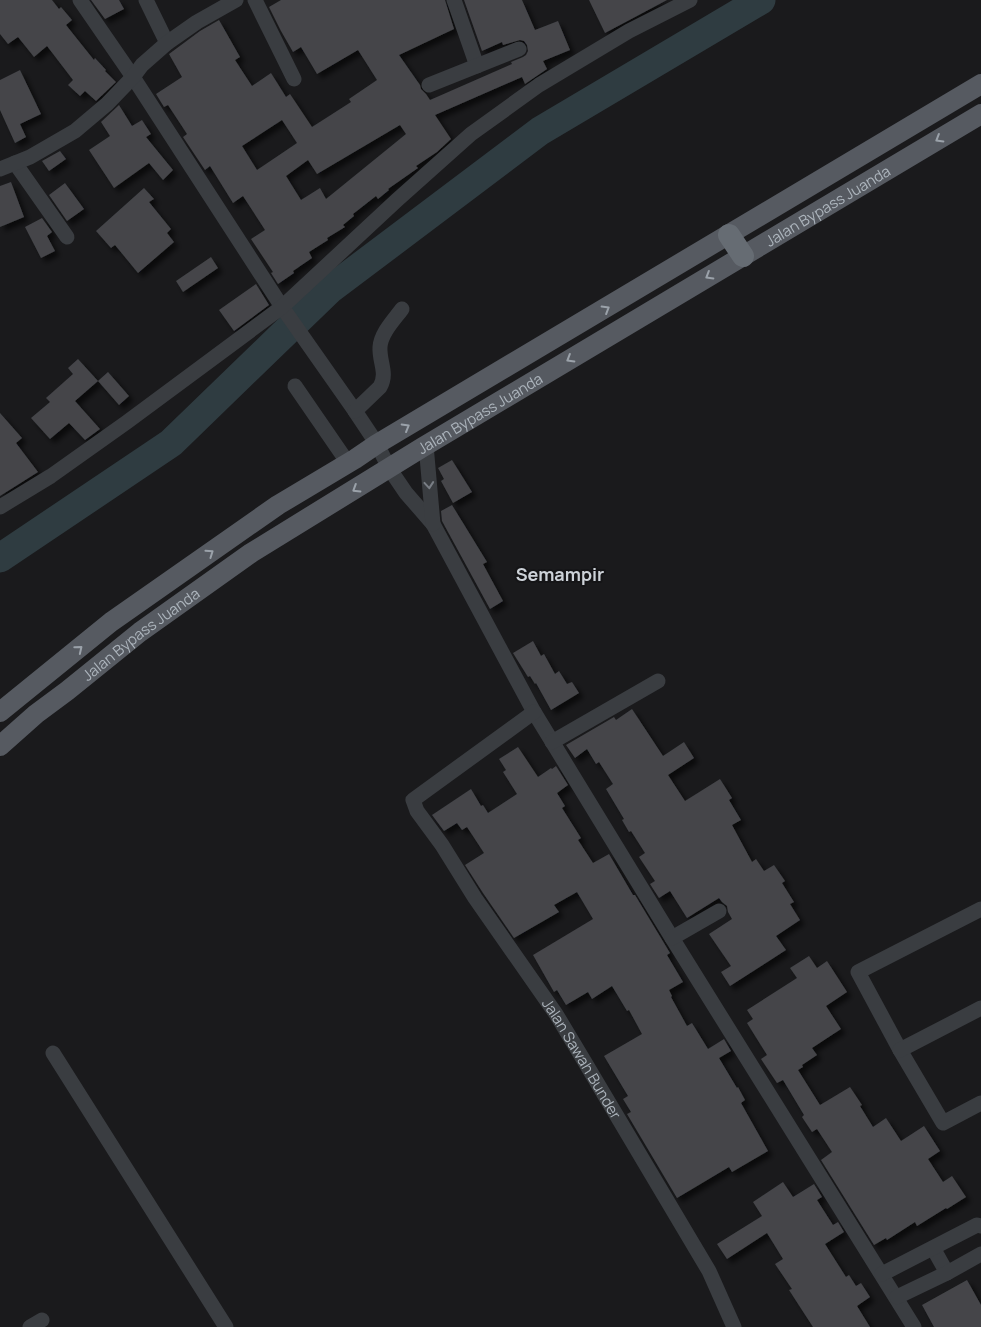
<svg xmlns="http://www.w3.org/2000/svg" width="981" height="1327" font-family="Manrope,sans-serif">
<style>
.lines{fill:none;stroke-linecap:round;stroke-linejoin:round}
.river{stroke:#2f3c41;stroke-width:29}
.building{fill:#444549;fill-rule:evenodd;filter:url(#shadow)}
.minor{stroke:#3a3d41;stroke-width:15}
.major{stroke:#565a61;stroke-width:20}
.highway{stroke:#666c73;stroke-width:22}
.oneway{stroke:#9ba2aa}
.oneway2{stroke:#797e85}
.labels{text-anchor:middle;dominant-baseline:central;stroke-width:4;stroke-linejoin:round;paint-order:stroke}
.street-label{font-size:15px;fill:#acb4bc;stroke:#151517}
.quarter-label{font-size:18px;font-weight:bold;fill:#cdd2d8;stroke:#151517}
</style>
<defs>
<filter id="shadow"><feDropShadow dx="4.5" dy="4.5" stdDeviation="2.5" flood-color="#0009"/></filter>
</defs>
<rect width="100%" height="100%" fill="#1a1a1c"/>
<g class="lines">
<path class="river" d="M0,558L171,443L329,290L540,131L761,0"/>
</g>
<path class="building" d="M0,0H52L59,9L61,7L72,20L66,25L94,60L95,58L106,70L105,71L116,82L96,101L85,91L80,96L68,85L73,80L47,46L34,57L18,37L8,44L0,34Z
M91,0H119L124,9L105,19Z
M281,0H445L454,29L399,55L420,85L421,89L426,94L430,100L512,64L511,62L523,57L526,55L528,51L527,45L524,41L520,40L503,45L502,42L482,51L464,0H522L535,30L558,21L570,50L543,61L547,69L525,84L522,77L435,115L451,139L437,152L416,166L418,168L388,189L389,190L378,199L376,196L353,214L354,216L343,225L345,227L327,238L328,240L309,252L312,258L293,271L294,273L278,284L271,273L273,272L251,239L265,230L243,196L233,203L210,166L205,170L183,137L187,134L168,105L164,107L156,94L182,77L169,54L200,31L219,20L240,57L235,60L252,86L271,73L286,97L290,94L312,127L351,102L349,99L377,80L358,50L317,74L301,47L293,52L281,31L269,7ZM282,120L297,143L257,170L242,146ZM400,125L406,134L326,199L320,188L301,200L286,176L308,160L317,174Z
M589,0H667L605,33Z
M20,70L41,114L20,124L26,137L15,143L0,110V80Z
M119,105L132,126L142,120L151,134L146,137L173,170L163,180L149,163L114,188L89,150L110,136L101,122Z
M60,151L66,159L49,171L42,161Z
M11,182L24,217L0,227V186Z
M65,183L84,209L67,221L49,195Z
M144,188L154,199L149,202L171,229L167,233L174,242L138,273L115,245L111,248L96,231Z
M42,218L52,232L47,236L55,251L41,258L25,227Z
M211,257L218,268L183,292L176,281Z
M256,284L269,305L234,331L219,310Z
M78,359L98,381L75,401L100,429L85,440L69,423L50,439L31,418L50,402L46,398L73,374L68,368Z
M108,372L129,396L119,405L98,381Z
M0,413L22,438L16,443L38,472L0,496Z
M452,460L472,492L453,503L441,481L444,479L438,468Z
M452,505L487,562L483,564L503,601L490,609L442,521L441,511Z
M533,641L541,656L544,654L555,674L559,671L567,684L572,682L579,693L551,710L536,683L535,684L530,676L528,677L513,653Z
M632,709L663,756L684,742L694,758L668,775L685,801L720,779L732,798L729,800L741,820L732,825L752,862L756,859L764,871L774,865L785,881L782,883L794,902L790,904L800,920L776,936L786,950L730,986L721,972L731,966L709,934L732,919L728,912L727,906L722,902L719,898L687,918L670,891L659,898L650,884L655,881L639,857L645,853L631,831L629,832L622,820L624,819L606,789L613,784L599,762L596,764L587,749L575,758L566,745L614,717L616,720Z
M518,747L538,777L551,768L552,769L556,766L568,785L557,793L565,806L562,808L581,838L578,840L593,863L609,854L633,895H635L670,953L667,955L683,982L669,990L672,996L671,997L687,1026L692,1023L708,1049L724,1039L731,1051L719,1058L737,1088L738,1087L745,1100L741,1103L768,1151L732,1172L729,1167L677,1198L627,1114L631,1112L623,1099L628,1096L604,1056L642,1034L629,1010L627,1011L612,986L592,999L588,992L566,1005L557,990L554,992L533,955L593,919L577,892L554,905L559,912L514,938L483,893L465,865L484,853L467,827L462,830L457,823L444,831L432,815L471,789L481,806L483,805L488,813L517,794L503,772L506,770L499,759Z
M809,956L817,968L827,961L847,992L826,1006L841,1029L812,1048L817,1055L802,1065L803,1067L798,1070L820,1105L850,1087L862,1105L860,1106L873,1127L886,1118L901,1141L924,1126L940,1151L928,1159L943,1182L952,1176L966,1197L947,1209L946,1208L917,1226L915,1222L887,1240L886,1238L874,1245L821,1160L832,1152L817,1129L812,1132L802,1117L804,1115L783,1080L777,1083L761,1059L767,1055L747,1023L753,1019L747,1010L797,978L790,968Z
M783,1182L793,1197L814,1184L822,1197L817,1200L833,1225L838,1222L844,1232L825,1244L846,1277L849,1275L856,1286L861,1283L870,1297L857,1306L870,1327H813L789,1290L792,1289L775,1264L783,1259L767,1233L727,1259L717,1244L762,1216L753,1202Z
M967,1280L981,1305V1327H934L922,1305Z"/>
<g class="lines">
<g class="minor">
<path d="M80,0L133,77L282,307L355,411L377,444L389,468L406,493L433,524L534,712L672,938L914,1327"/>
<path d="M146,0L167,43"/>
<path d="M255,0L294,79"/>
<path d="M454,0L477,66"/>
<path d="M429,85L519,49"/>
<path d="M15,163L67,237"/>
<path d="M0,169L30,157L75,131L107,104L133,77L142,65L167,43L197,22L236,0"/>
<path d="M295,386L348,463"/>
<path d="M355,411L380,387C388,373 379,362 380,347C381,333 394,320 402,309"/>
<path d="M426,445L433,524"/>
<path d="M0,507L51,476L127,422L282,307L397,200L471,134L539,85L629,31L690,0"/>
<path id="s1" d="M534,712L413,800L417,811L442,845L475,898L556,1014L586,1064L709,1271L734,1327"/>
<path d="M552,742L658,681"/>
<path d="M981,909L858,972L900,1050L943,1123L981,1103"/>
<path d="M672,938L719,911"/>
<path d="M900,1050L981,1008"/>
<path d="M53,1053L226,1327"/>
<path d="M933,1248L947,1273"/>
<path d="M882,1274L977,1225L981,1226"/>
<path d="M897,1297L947,1273L981,1254"/>
<path d="M30,1327L42,1320"/>
</g>
<g class="major">
<path d="M0,712L111,622L278,505L355,459L377,444L981,84"/>
<path id="s2" d="M0,746L36,714L67,691L140,632L251,553L423,447L981,114"/>
</g>
<path class="highway" d="M729,235L743,256"/>
</g>
<defs><path id="oneway-chevron" d="M-2-3.5L2.5 0L-2 3.5" fill="none" stroke-width="1.6" stroke-linecap="round" stroke-linejoin="round" transform="scale(1.25)"/></defs>
<g class="oneway">
<use href="#oneway-chevron" transform="translate(939 139) rotate(149)"/>
<use href="#oneway-chevron" transform="translate(709 276) rotate(149)"/>
<use href="#oneway-chevron" transform="translate(606 309) rotate(-31)"/>
<use href="#oneway-chevron" transform="translate(570 359) rotate(149)"/>
<use href="#oneway-chevron" transform="translate(406 427) rotate(-30)"/>
<use href="#oneway-chevron" transform="translate(356 489) rotate(148)"/>
<use href="#oneway-chevron" transform="translate(210 553) rotate(-35)"/>
<use href="#oneway-chevron" transform="translate(79 649) rotate(-39)"/>
</g>
<use class="oneway2" href="#oneway-chevron" transform="translate(429 485) rotate(85)"/>
<g class="labels">
<g class="street-label">
<text stroke="none"><textPath href="#s2" startOffset="990">Jalan Bypass Juanda</textPath></text>
<text stroke="none"><textPath href="#s2" startOffset="585">Jalan Bypass Juanda</textPath></text>
<text stroke="none"><textPath href="#s2" startOffset="180">Jalan Bypass Juanda</textPath></text>
<text stroke="none"><textPath href="#s1" startOffset="459">Jalan Sawah Bunder</textPath></text>
</g>
<g class="quarter-label">
<text x="560" y="574">Semampir</text>
</g>
</g>
</svg>
